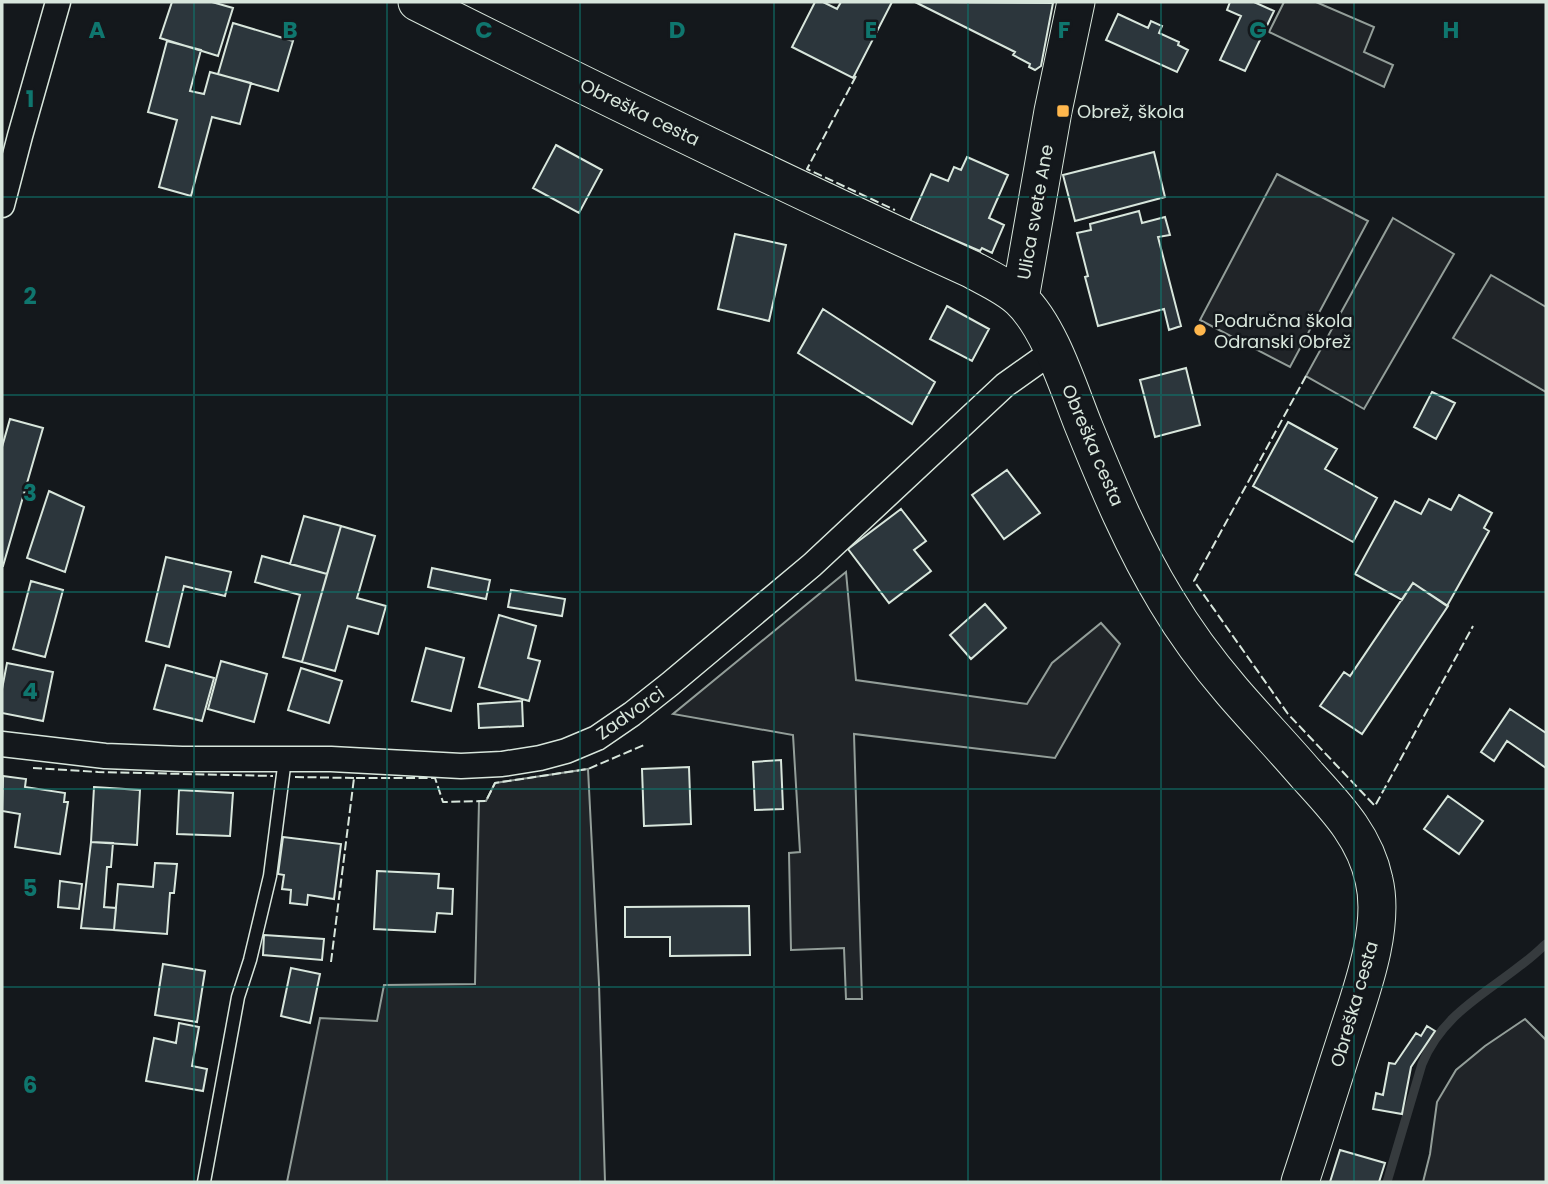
<svg xmlns="http://www.w3.org/2000/svg" width="1548" height="1184" font-family="Poppins,sans-serif">
<style>
.green{fill:#202428;stroke:#939e99;stroke-width:2}
.lines{fill:none;stroke-linecap:round;stroke-linejoin:round}
.stream{stroke:#363b3e;stroke-width:9}
.building{fill:#2c363c;stroke:#d8e6dc;stroke-width:2}
.lane-casing{stroke:#d8e6dc;stroke-width:15}
.street-casing{stroke:#d8e6dc;stroke-width:27}
.secondary-casing{stroke:#d8e6dc;stroke-width:39}
.lane{stroke:#14181c;stroke-width:12}
.street{stroke:#14181c;stroke-width:24}
.secondary{stroke:#14181c;stroke-width:37}
.fence{stroke:#d8e6dc;stroke-width:2;stroke-dasharray:9 3.5;stroke-linecap:butt}
.grid{fill:none;stroke:#0f766e;stroke-width:2;stroke-opacity:0.55}
.poi-dot{fill:#ffb74d;stroke:#14181c;stroke-width:2.5}
.labels{text-anchor:middle;dominant-baseline:central;stroke-width:5;stroke-linejoin:round;paint-order:stroke}
.poi-label{font-size:18px;fill:#d8e6dc;stroke:#14181c;text-anchor:start}
.street-label{font-size:18px;fill:#d8e6dc;stroke:#14181c}
.grid-label{font-size:23px;text-anchor:middle;font-weight:bold;fill:#0f766e;stroke:#14181c;stroke-width:5;stroke-linejoin:round;paint-order:stroke}
</style>
<rect width="100%" height="100%" fill="#14181c"/>
<path class="green" d="M1284,2H1316L1374,27L1364,52L1393,65L1384,87L1269,32Z
M1277,174L1368,221L1290,367L1200,320Z
M1393,218L1454,254L1364,409L1306,376Z
M1491,275L1546,307V392L1453,338Z
M846,572L856,680L1027,704L1052,663L1101,623L1120,644L1055,758L854,734L862,999H846L844,948L791,950L789,853L800,852L793,735L673,714Z
M588,769L599,984L605,1182H287L320,1018L377,1021L384,985L475,984L479,801H486L495,783Z
M1525,1019L1546,1040V1182H1423L1430,1154L1437,1102L1456,1070L1485,1046Z"/>
<g class="lines">
<path class="stream" d="M1387,1182L1422,1064C1442,1015 1482,996 1521,965C1530,959 1538,951 1546,944"/>
</g>
<path class="building" d="M172,2H212L233,8L218,56L160,38Z
M815,2H823L837,9L841,2H892L853,78L792,47Z
M915,2L1053,3L1041,66L1035,70L1029,67L1030,64L1013,55L1015,52Z
M1230,2H1254L1274,11L1245,71L1220,60L1241,16L1227,10Z
M1118,14L1148,28L1151,21L1162,26L1159,33L1179,42L1178,45L1188,50L1177,72L1106,40Z
M233,23L293,41L278,91L218,74Z
M167,41L201,50L190,91L204,94L210,72L251,83L240,124L212,117L191,196L159,187L177,120L148,112Z
M556,145L602,170L579,213L533,188Z
M1154,152L1165,197L1075,221L1063,175Z
M967,157L1008,175L989,218L1004,225L992,253L982,248L980,251L910,221L931,174L948,181L954,167L961,170Z
M1139,211L1142,223L1165,217L1170,235L1158,237L1181,326L1169,330L1164,309L1098,326L1085,277L1088,276L1077,233L1091,230L1090,224Z
M735,234L786,245L769,321L718,309Z
M947,306L989,329L972,361L930,339Z
M823,309L935,382L912,424L798,353Z
M1186,368L1200,425L1155,437L1140,380Z
M1432,392L1455,403L1436,439L1414,427Z
M10,419L43,428L3,566H2V447Z
M1288,422L1337,449L1325,469L1377,498L1353,542L1253,486Z
M1007,470L1040,513L1004,539L972,495Z
M49,491L84,507L65,572L27,558Z
M1459,495L1492,513L1484,528L1489,531L1447,606L1413,583L1402,600L1355,574L1395,501L1421,514L1429,499L1451,510Z
M901,509L926,541L914,550L931,571L889,603L848,549Z
M304,516L341,526L327,574L290,564Z
M341,526L375,536L357,598L386,606L378,634L348,626L335,671L302,662Z
M262,556L327,574L302,662L283,657L300,595L255,582Z
M166,557L231,572L225,596L184,586L169,647L146,641Z
M432,568L490,580L486,599L428,587Z
M31,581L63,590L45,657L13,649Z
M1413,583L1448,606L1362,734L1320,706L1344,672L1350,676Z
M511,590L565,599L562,616L508,607Z
M985,604L1006,628L971,659L950,635Z
M499,615L536,626L528,658L540,661L529,701L479,687Z
M426,648L464,658L451,711L412,701Z
M221,661L267,674L254,722L208,709Z
M7,663L53,672L43,721L2,713V689Z
M166,665L214,678L202,721L154,709Z
M301,668L342,681L329,723L288,710Z
M522,701L523,726L479,728L478,704Z
M1510,709L1546,733V768L1507,741L1494,761L1481,752Z
M781,760L783,809L755,810L753,762Z
M689,767L691,824L644,826L642,769Z
M3,776L26,779L25,787L65,793L64,802H68L60,854L15,847L20,814L2,811Z
M94,787L140,790L137,845L91,842Z
M179,790L233,793L230,836L177,834Z
M1448,796L1483,821L1459,854L1424,829Z
M283,837L341,844L334,899L308,895L307,905L290,903L291,890L282,889L284,875L278,874Z
M91,842L113,843L111,867H107L104,907L116,908L114,930L81,928Z
M155,863L177,864L174,893H170L167,934L114,930L118,884L153,887Z
M377,871L439,874L438,888L453,889L452,914L437,913L435,932L374,929Z
M60,881L82,884L79,909L58,907Z
M749,906L750,955L670,956V937H625V907Z
M264,935L324,939L322,960L263,955Z
M163,964L205,971L197,1022L155,1015Z
M291,968L320,974L310,1023L281,1016Z
M179,1023L199,1027L192,1066L207,1069L203,1091L146,1081L154,1038L176,1043Z
M1427,1026L1435,1031L1411,1067L1402,1114L1373,1109L1376,1093L1383,1095L1389,1063L1395,1064L1416,1033L1421,1036Z
M1340,1150L1385,1163L1379,1182H1330Z"/>
<g class="lines">
<g class="lane-casing">
<path id="lane" d="M204,1182L238,997L250,960L270,876L285,759"/>
</g>
<g class="street-casing">
<path id="street" d="M2,205L20,136L58,2
M2,744L105,756L182,759H331L461,766L502,764L540,758L566,751L597,738L632,714L670,684L812,565L1005,385L1053,351"/>
</g>
<g class="secondary-casing">
<path id="secondary" d="M417,2C600,94 784,184 971,269C987,278 1006,286 1020,299C1050,327 1069,390 1084,427C1108,486 1133,546 1166,600C1185,632 1208,663 1232,691C1256,719 1282,746 1306,774C1335,806 1365,836 1374,880C1386,930 1359,997 1344,1045C1329,1091 1315,1137 1300,1182
M1020,299L1053,111L1076,2"/>
</g>
<use href="#lane" class="lane"/>
<use href="#street" class="street"/>
<use href="#secondary" class="secondary"/>
<path class="fence" d="M856,76L807,169L895,210
M1306,376L1194,581L1288,714L1375,806L1473,626
M33,768L98,772L273,776
M295,777L354,778
M331,962L354,778H435L443,802L486,801L495,783L588,769L644,745"/>
</g>
<path class="grid" d="M194,2V1182M387,2V1182M580,2V1182M774,2V1182M968,2V1182M1161,2V1182M1354,2V1182M2,197H1546M2,395H1546M2,592H1546M2,789H1546M2,987H1546"/>
<g class="poi-dot">
<rect x="1056" y="104" width="14" height="14" rx="3.5"/>
<circle cx="1200" cy="330" r="7"/>
</g>
<g class="labels">
<g class="poi-label">
<text x="1077" y="111">Obrež, škola</text>
<text x="1214" y="320">Područna škola<tspan x="1214" dy="21">Odranski Obrež</tspan></text>
</g>
<g class="street-label">
<text transform="translate(640 112) rotate(26)">Obreška cesta</text>
<text transform="translate(1035 212) rotate(-80)">Ulica svete Ane</text>
<text transform="translate(1093 445) rotate(67)">Obreška cesta</text>
<text transform="translate(630 713) rotate(-35)">Zadvorci</text>
<text transform="translate(1354 1004) rotate(-74)">Obreška cesta</text>
</g>
</g>
<g class="grid-label">
<text x="97" y="38">A</text>
<text x="290" y="38">B</text>
<text x="484" y="38">C</text>
<text x="677" y="38">D</text>
<text x="871" y="38">E</text>
<text x="1064" y="38">F</text>
<text x="1258" y="38">G</text>
<text x="1451" y="38">H</text>
<text x="30" y="107">1</text>
<text x="30" y="304">2</text>
<text x="30" y="501">3</text>
<text x="30" y="699">4</text>
<text x="30" y="896">5</text>
<text x="30" y="1093">6</text>
</g>
<rect width="1548" height="1184" fill="none" stroke="#d8e6dc" stroke-width="7"/>
</svg>
